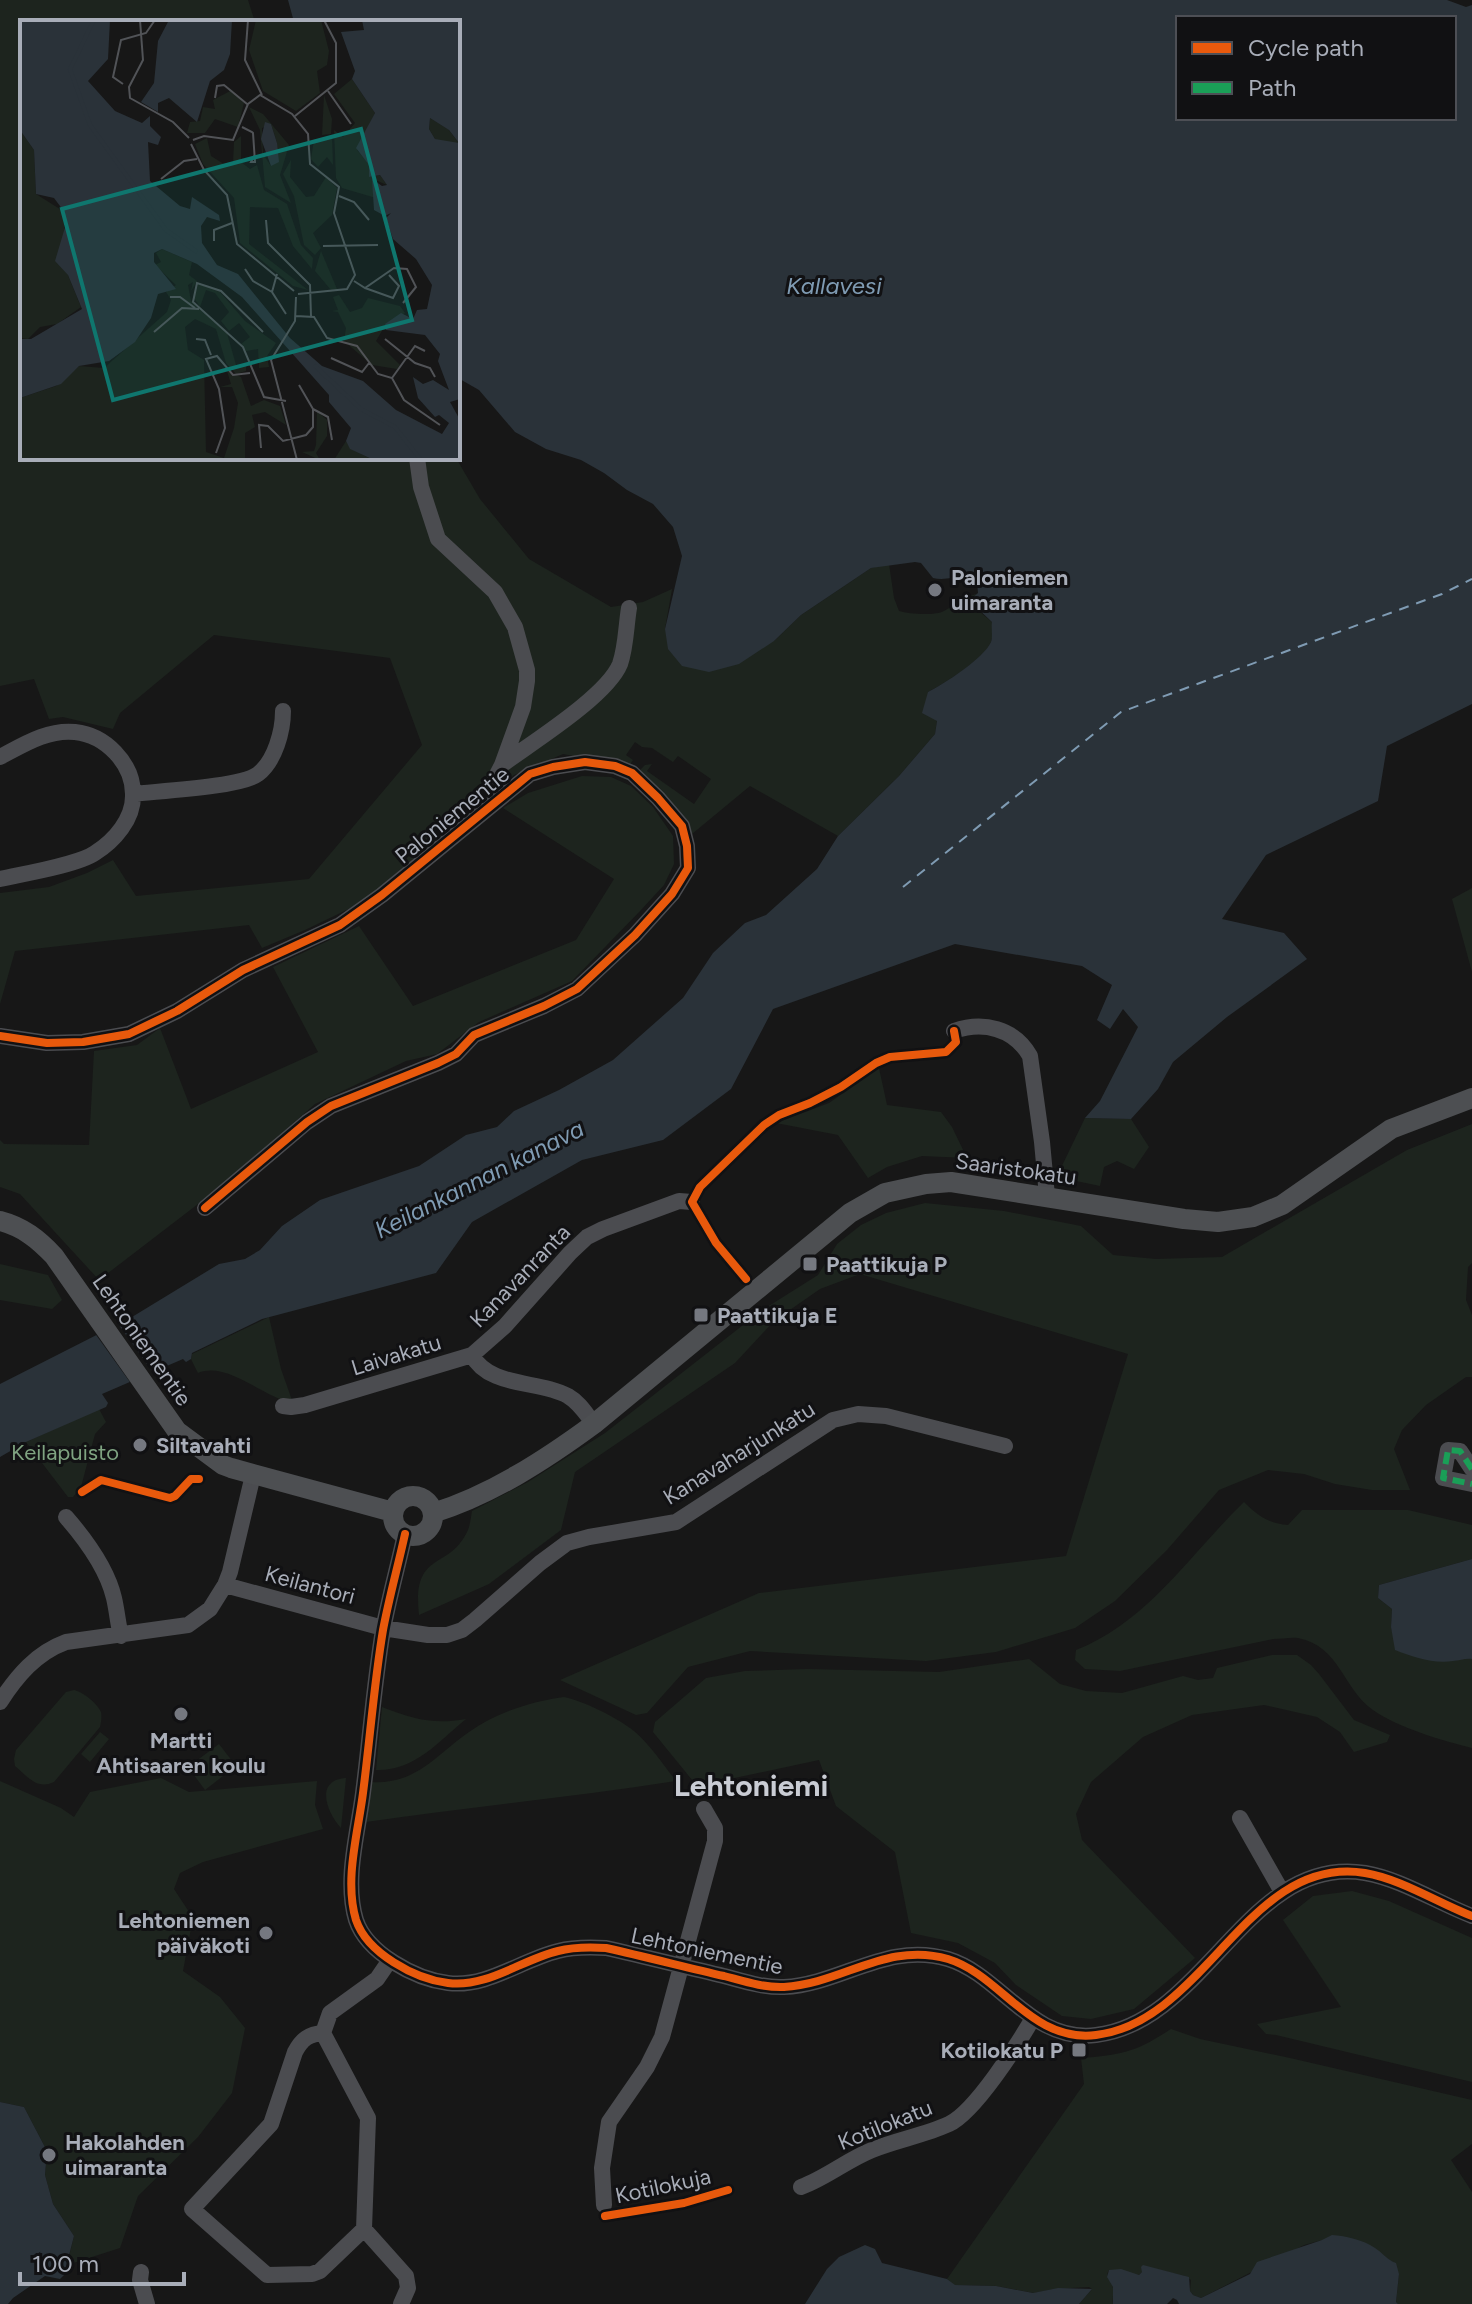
<svg xmlns="http://www.w3.org/2000/svg" width="1472" height="2304" font-family="Figtree,sans-serif">
<style>
.green{fill:#1d241e}
.water{fill:#2a3239;fill-rule:evenodd}
.pier{fill:#171717}
.lines{fill:none;stroke-linecap:round;stroke-linejoin:round}
.ferry{stroke:#7f9bb3;stroke-width:2;stroke-dasharray:10 8;stroke-linecap:butt}
.minor{stroke:#4b4c50;stroke-width:16}
.major{stroke:#4d4f52;stroke-width:20}
.quiet{stroke:#1a9f57;stroke-width:6;stroke-dasharray:12 6;stroke-linecap:butt}
.cycleway-casing{stroke:#111113;stroke-width:13}
.cycleway{stroke:#e8590c;stroke-width:8}
.poi-dot{fill:#757880;stroke:#111113;stroke-width:3}
.labels{text-anchor:middle;dominant-baseline:central;stroke-width:6;stroke-linejoin:round;paint-order:stroke}
.poi-label{font-size:22px;font-weight:bold;fill:#a8adb8;stroke:#111113;text-anchor:start}
.street-label{font-size:22px;fill:#a8adb8;stroke:#111113}
.park-label{font-size:22px;fill:#7fa381;stroke:#111113}
.water-label{font-size:24px;font-style:italic;fill:#7f9bb3;stroke:#111113}
.district-label{font-size:30px;font-weight:bold;fill:#c9ccd4;stroke:#111113}
.inset-river{fill:none;stroke:#2a3239;stroke-width:4}
.inset-road{fill:none;stroke:#515357;stroke-width:2}
.view{fill:#0f766e;fill-opacity:0.15;stroke:#0f766e;stroke-width:4}
.inset-edge{fill:none;stroke:#a8adb8;stroke-width:4}
</style>
<rect width="100%" height="100%" fill="#171717"/>
<path class="green" d="M0,0H248L255,22H22V458H456L480,499L529,559L611,607L643,602L672,589L665,629L774,641L801,615L871,568L889,564L894,598L899,611C909,614 935,616 944,611C956,604 964,598 978,593L968,602L992,622C992,627 993,637 991,642C985,658 944,684 928,692L937,721L935,734L899,776L838,836L750,786L692,834L638,772L645,765L652,764L647,771L694,804L711,779L678,756L673,762L652,748L642,747L635,742L626,755L633,760L629,766L563,754L514,775L361,903L305,930L262,948L249,925L15,951L0,1004V893L49,887L87,873L113,860L136,896L309,879L422,745L390,658L214,635L120,713L113,729L63,717L49,719L34,679L0,686Z
M582,776L611,777L631,786L653,807L673,836L674,864L664,885L641,910L572,981L479,1022L437,1054L406,1061L315,1104L228,1181L99,1280L20,1194L0,1187V1140L4,1144L89,1145L94,1051L137,1045L160,1028L191,1109L318,1052L273,967L359,926L413,1006L576,940L614,879L503,808L528,793Z
M1472,888V972L1452,899Z
M879,1068L887,1105L941,1112L952,1127L967,1158L922,1156L887,1167L868,1178L838,1135L776,1123L829,1103Z
M1085,1118L1131,1119L1149,1147L1134,1169L1117,1161L1104,1167L1100,1186L1076,1181L1059,1172Z
M1472,1124V1263L1468,1267L1466,1300L1472,1315V1377H1466L1426,1405L1402,1430L1394,1449L1410,1490H1372L1335,1484L1304,1474L1268,1470L1219,1490L1167,1550L1115,1601L1075,1628L996,1652L926,1661L750,1651L688,1667L647,1713L636,1715L560,1680L759,1593L1066,1556L1128,1354L860,1274L820,1289L774,1321L735,1363L575,1472L561,1530L489,1584L419,1615C412,1549 449,1572 468,1530C470,1525 471,1517 472,1511L528,1482L605,1433L761,1311L818,1275L837,1244L861,1225L886,1213L925,1203L1004,1211L1081,1226L1113,1255L1156,1259L1222,1257L1407,1150Z
M0,1264L48,1275L62,1300L52,1309L0,1300Z
M269,1317L281,1369L293,1403C262,1397 228,1361 198,1373L191,1359L192,1354Z
M99,1409L106,1422L95,1434L81,1487L73,1497H68L26,1442Z
M1244,1502C1258,1516 1268,1523 1288,1525L1302,1510H1408L1472,1525V1559L1379,1585L1378,1598L1392,1609L1391,1627L1394,1639L1453,1661L1468,1657L1472,1659V1748C1443,1741 1397,1727 1373,1710C1342,1688 1341,1647 1298,1638C1291,1637 1281,1639 1273,1639L1120,1671L1085,1669L1075,1660L1076,1650C1148,1622 1191,1553 1244,1502Z
M1272,1655H1297L1311,1665L1319,1674L1354,1720L1390,1735L1387,1742L1354,1752L1340,1732L1317,1717L1264,1705L1192,1715L1143,1737L1091,1782L1076,1814L1082,1840L1195,1958L1134,2009L1091,2019L1062,2016L1016,1985L995,1963L958,1943L911,1933L895,1852L836,1806L819,1760L697,1786L653,1732L655,1722L706,1678L745,1671L807,1669L939,1672L1029,1659L1060,1684L1086,1691L1122,1693L1183,1676L1198,1680L1213,1678L1217,1668Z
M74,1690C83,1692 97,1703 101,1712C102,1717 101,1722 100,1727L54,1782C37,1790 28,1777 15,1766L14,1759L16,1750L66,1692Z
M564,1697C586,1702 616,1717 634,1731C650,1745 663,1764 676,1781C573,1797 469,1807 366,1822L371,1782C416,1785 436,1755 469,1732C496,1713 532,1701 564,1697Z
M382,1707C414,1719 433,1725 466,1719C438,1742 415,1771 376,1770Z
M100,1732L109,1739L90,1762L81,1754Z
M219,1744L236,1766L205,1790L188,1767Z
M161,1778L189,1792L317,1781L315,1805L323,1829L203,1862L180,1873L174,1889L193,1918L183,1971L220,1997L245,2028L232,2093L198,2137L138,2196L120,2248L67,2265L74,2236L53,2204L45,2175L47,2151L24,2107L0,2102V1781L61,1808L74,1817L90,1792Z
M346,1778L341,1828C327,1813 314,1780 346,1778Z
M1352,1891L1389,1901L1472,1938V2082L1276,2035L1266,2034L1257,2024L1341,2007L1283,1920L1313,1896Z
M1171,2029L1200,2039L1290,2058L1472,2100V2144L1451,2160L1472,2192V2304H1398L1396,2302L1399,2274L1390,2261L1322,2240L1304,2245L1201,2298L1193,2295L1190,2291L1191,2280L1185,2276L1143,2266L1142,2272L1139,2275L1109,2270C1104,2279 1112,2279 1113,2288C1114,2293 1112,2299 1113,2304H1079L1092,2289L1089,2287L1054,2289L1034,2293L996,2286L954,2285L947,2279L1084,2084L1081,2058C1122,2055 1136,2052 1171,2029Z"/>
<path class="water" d="M288,0H1447L1466,7L1472,5V704L1387,746L1378,801L1266,855L1222,919L1284,933L1307,959L1227,1017L1173,1062L1158,1089L1131,1119L1085,1118L1100,1101L1138,1027L1123,1009L1110,1029L1097,1020L1112,985L1082,966L955,944L773,1009L731,1089L663,1140L582,1160L472,1222L436,1273L262,1319L192,1353L191,1359L186,1362L183,1359L102,1394L108,1403L106,1407L26,1442L0,1457V1384L132,1317L219,1264L245,1259L260,1250L282,1226L320,1200L419,1166L466,1135L497,1127L514,1111L559,1090L613,1060L683,998L713,953L745,923L766,915L817,869L838,836L899,776L935,734L937,721L922,713L928,692C944,684 984,658 991,642C993,637 991,627 992,622L976,607L968,605L970,600L978,593L977,581C963,572 948,582 933,578L921,563L915,562L871,568L801,615L774,641L739,664L709,672L682,666L668,649L665,629L682,556L673,527L653,504L627,490L604,473L581,460L546,449L515,432L479,390L458,378V22H294ZM1178,18H1454V118H1178Z
M1472,1559V1659C1465,1658 1460,1661 1453,1661C1433,1664 1413,1657 1395,1650L1391,1627L1392,1609L1378,1598L1379,1585Z
M0,2102L24,2107L47,2151L45,2175L53,2204L74,2236L64,2275L60,2279L45,2276L13,2298L8,2304H0Z
M1332,2235C1346,2236 1364,2240 1375,2248C1383,2253 1387,2260 1396,2263L1399,2274L1396,2302L1398,2304H1179L1177,2300L1173,2298L1167,2304H1113V2287L1107,2277L1109,2270L1121,2269L1139,2275L1142,2272L1141,2267L1143,2265L1189,2277L1190,2291L1193,2295L1201,2298L1250,2274L1257,2262L1322,2240Z
M865,2245L875,2249L882,2263L947,2279L955,2285L996,2286L1033,2293L1058,2288L1092,2289L1079,2304H805L827,2269L839,2257Z"/>
<path class="pier" d="M116,1321L155,1375L132,1385L94,1332Z"/>
<g class="lines">
<path class="ferry" d="M903,887L1121,712L1442,594L1472,579"/>
<path class="minor" d="M417,458L421,487L438,539L495,592L515,627L527,670V681L523,707L502,765L477,813
M0,757C23,745 48,729 75,732C105,735 133,763 133,794C134,819 114,841 95,853C78,865 22,874 0,879
M503,764C533,742 607,696 620,664C626,647 626,626 629,608
M133,794C158,791 241,787 258,774C275,761 283,731 283,711
M954,1031C983,1021 1014,1028 1030,1056L1042,1142L1047,1196
M0,1036L47,1043L83,1042L129,1034L177,1011L243,970L340,925L382,895L530,774L553,767L585,762L615,766L632,773L658,798L682,826L687,846L688,868L672,894L635,935L577,989L544,1006L474,1035L456,1054L438,1063L331,1106L307,1122L205,1208
M472,1355L505,1326L570,1253L587,1237L603,1229L679,1201L692,1202
M283,1406L291,1407L305,1405L472,1355C489,1388 539,1380 568,1396C580,1403 586,1414 594,1424
M1472,1469L1460,1451L1448,1450L1443,1478L1472,1484
M66,1517C86,1540 107,1568 114,1598C117,1611 118,1624 121,1636
M405,1534C398,1566 389,1598 383,1630C374,1684 370,1739 363,1793C358,1833 344,1880 356,1920C367,1953 415,1979 448,1983C487,1988 521,1960 558,1951C573,1947 590,1947 606,1948C646,1957 685,1967 724,1976C743,1981 764,1988 784,1987C842,1984 887,1941 948,1959C1001,1975 1031,2043 1096,2035C1206,2022 1248,1854 1365,1873C1401,1879 1438,1903 1472,1916
M225,1585L383,1628L428,1635H447L462,1630L475,1620L540,1563L567,1543L589,1537L676,1522L833,1420L858,1414L886,1416L1005,1446
M0,1702C17,1676 36,1653 66,1642L188,1625L210,1609L225,1585L230,1572L253,1475
M1240,1818L1282,1892
M390,1960L377,1979L330,2013L323,2033L368,2118L364,2229L406,2276L408,2288L401,2304
M323,2033C309,2034 302,2039 295,2052L271,2124L192,2209L267,2275L312,2274L320,2271L364,2229
M801,2187C826,2178 847,2160 872,2150C897,2140 925,2135 949,2124C975,2112 1018,2044 1033,2018
M604,2205L602,2168L609,2122L647,2067L662,2037L715,1841V1828L704,1809
M141,2272L140,2280L147,2304"/>
<path class="major" d="M0,1221C23,1227 38,1239 54,1256L177,1431L223,1465L231,1468L393,1512
M393 1516a20 20 0 1 1 40 0a20 20 0 1 1-40 0Z
M433,1513C491,1495 545,1460 594,1424L850,1213L885,1193L926,1184L951,1182L1184,1219L1218,1222L1253,1217L1282,1205L1391,1129L1472,1098"/>
<path class="quiet" d="M1472,1469L1460,1451L1448,1450L1443,1478L1472,1484"/>
<g class="cycleway-casing">
<path id="cycleway" d="M0,1036L47,1043L83,1042L129,1034L177,1011L243,970L340,925L382,895L530,774L553,767L585,762L615,766L632,773L658,798L682,826L687,846L688,868L672,894L635,935L577,989L544,1006L474,1035L456,1054L438,1063L331,1106L307,1122L205,1208
M746,1279L716,1243L692,1202L700,1187L764,1125L779,1115L810,1103L841,1087L876,1063L890,1057L946,1052L956,1042L954,1031
M82,1492L101,1480L170,1498L175,1496L191,1479H199
M405,1534C398,1566 389,1598 383,1630C374,1684 370,1739 363,1793C358,1833 344,1880 356,1920C367,1953 415,1979 448,1983C487,1988 521,1960 558,1951C573,1947 590,1947 606,1948C646,1957 685,1967 724,1976C743,1981 764,1988 784,1987C842,1984 887,1941 948,1959C1001,1975 1031,2043 1096,2035C1206,2022 1248,1854 1365,1873C1401,1879 1438,1903 1472,1916
M605,2216L684,2203L728,2190"/>
</g>
<use href="#cycleway" class="cycleway"/>
</g>
<g class="poi-dot">
<circle cx="935" cy="590" r="8"/>
<rect x="802" y="1256" width="16" height="16" rx="4"/>
<rect x="693" y="1307" width="16" height="16" rx="4"/>
<circle cx="140" cy="1445" r="8"/>
<circle cx="181" cy="1714" r="8"/>
<circle cx="266" cy="1933" r="8"/>
<rect x="1071" y="2042" width="16" height="16" rx="4"/>
<circle cx="49" cy="2155" r="8"/>
</g>
<g class="labels">
<g class="poi-label">
<text x="951" y="577">Paloniemen<tspan x="951" dy="25">uimaranta</tspan></text>
<text x="826" y="1264">Paattikuja P</text>
<text x="717" y="1315">Paattikuja E</text>
<text x="156" y="1445">Siltavahti</text>
<text x="181" y="1740" text-anchor="middle">Martti<tspan x="181" dy="25">Ahtisaaren koulu</tspan></text>
<text x="250" y="1920" text-anchor="end">Lehtoniemen<tspan x="250" dy="25">päiväkoti</tspan></text>
<text x="1063" y="2050" text-anchor="end">Kotilokatu P</text>
<text x="65" y="2142">Hakolahden<tspan x="65" dy="25">uimaranta</tspan></text>
</g>
<g class="street-label">
<text transform="translate(452 815) rotate(-39)">Paloniementie</text>
<text transform="translate(1016 1169) rotate(8)">Saaristokatu</text>
<text transform="translate(520 1276) rotate(-46)">Kanavanranta</text>
<text transform="translate(142 1340) rotate(55)">Lehtoniementie</text>
<text transform="translate(396 1355) rotate(-17)">Laivakatu</text>
<text transform="translate(739 1453) rotate(-32)">Kanavaharjunkatu</text>
<text transform="translate(310 1585) rotate(15)">Keilantori</text>
<text transform="translate(707 1951) rotate(12)">Lehtoniementie</text>
<text transform="translate(885 2125) rotate(-22)">Kotilokatu</text>
<text transform="translate(663 2186) rotate(-12)">Kotilokuja</text>
</g>
<g class="park-label">
<text x="65" y="1452">Keilapuisto</text>
</g>
<g class="water-label">
<text x="834" y="285">Kallavesi</text>
<text transform="translate(479 1179) rotate(-27)">Keilankannan kanava</text>
</g>
<g class="district-label">
<text x="751" y="1785">Lehtoniemi</text>
</g>
</g>
<g transform="translate(20 20)">
<rect width="440" height="440" fill="#171717"/>
<path d="M236,0H301L309,31L307,45L297,51L300,73L276,91L243,71L229,30ZM332,59L355,93L337,130L349,144V157L360,155L367,165L353,159L356,178L322,168L316,158L314,110L323,117L335,103L314,74ZM212,70L224,83L218,107L195,99L185,113H167L170,102L180,101L183,87L195,89L193,80ZM304,75L312,99L311,114L302,115ZM229,87L243,94L269,125L260,155L271,183L245,167L240,110ZM251,104L257,123L251,146L243,134L242,108ZM410,98L428,109L439,123L425,125L415,119L409,109ZM0,110L14,130L16,174L43,191L48,255L61,287L37,304L20,307L8,319L0,318ZM221,116V142L230,149L237,145L244,170L267,184L281,225L293,238L292,249L273,226L258,188L230,187L229,224L288,270L273,266L220,223L214,178L183,144L175,124L187,118L191,136L207,146L213,143L214,122ZM312,116L313,145L307,137L298,147L291,139L294,120ZM271,140L270,157L286,177L294,176L306,157L317,168L312,195L293,213L301,228L295,235L284,225L274,176L263,154ZM142,229L172,242L169,255L177,261L171,271L173,262L168,265L171,281L207,313L216,345H226V351L216,354L206,343L196,309L175,299L165,307L168,330L184,340L186,432L204,438L214,408L218,383L212,367H200L211,364L207,351L221,357L231,386L244,380L260,386L266,405L245,392L232,395L235,407L225,413V440H0V378L36,366L59,346L84,348L147,292L151,280L146,272L156,265L135,245L141,242L136,233ZM301,231L317,269L311,270L295,251ZM178,264L200,272L225,301L256,323L247,336L249,347L239,348L238,329L226,331L221,324L230,317L219,303L209,311L201,301L209,292L195,273L186,270L180,287L174,278ZM319,275L330,292L342,288L348,278L380,286L385,293L366,304L356,321L380,345L377,349L352,345L324,321L326,308L318,292L312,291L318,290L313,277ZM297,391L307,400V416L296,433L300,440L282,432L294,431L296,425ZM326,421L331,429L354,440H314Z" fill="#1d241e" fill-rule="evenodd"/>
<path d="M0,0H90L88,39L68,61L95,91L122,103L130,96V106L141,117L138,125L128,122L130,161L160,186L170,189L172,177L199,195L200,201L187,197L181,206L182,223L197,245L218,254L270,318L302,346L343,361L376,390L422,414L429,403L419,395L415,397L398,378L393,357L403,364L413,360L429,370L418,341L420,334L405,315L366,310L365,304L381,293L393,299L397,290L407,289L412,265L396,239L373,219L366,198L371,193L365,196L354,190L352,159L362,166L367,165L360,155L349,157V145L336,128L355,93L332,59L335,51L321,12L344,10L342,0H440V379L430,382L440,400V440H354L330,429L326,421L331,408L309,382V375L222,277L177,244L142,229L134,233V242L156,269L138,274L131,298L115,322L89,341L59,346L41,364L0,378V319H11L62,289L48,255L35,241L46,204L43,190L34,178L16,174L14,130L0,110ZM410,98L429,110L439,123L415,119L409,109ZM149,0H212L210,34L204,50L190,61L177,102L149,78L138,83V92L121,82L134,63L138,21ZM245,102L251,104L257,123L259,142L251,146L241,119Z" fill="#2a3239" fill-rule="evenodd"/>
<path class="inset-river" d="M74,0L50,49L70,105L146,210L177,232M294,345L341,389L375,407L401,440"/>
<path class="inset-road" d="M120,0L123,40L109,67L110,78L153,102L169,118M228,0L225,40L242,75M103,64L93,57L101,20L126,13L135,0M308,71L331,104M195,78L197,66L204,65L227,84M275,96L316,63V23L304,0M222,107L232,112L233,113L235,142H231L234,136M173,120L184,116L213,120L228,84L240,75L272,94L288,114L290,144L319,167L314,193L335,255L327,269L278,274M171,124L184,150L207,175L217,224L274,271M141,159L164,141L177,139M319,176L334,182L349,200M246,200L248,223L290,265L291,296M194,221V210L212,203M303,226L358,225M225,249L233,261L252,272M257,254L252,272L266,294M334,261L345,268L374,248L387,249L396,267L383,283M345,268L373,278L379,266L369,255M150,277H160L175,288M276,277L275,301L251,340L277,440M276,296L294,297L307,318L337,326L358,354L372,358L384,380L420,405M134,312L162,288L179,289M243,312L201,271L177,263L173,282L223,327L244,377L266,381M176,319L185,320L191,335M365,319L395,343L410,348L415,357M311,338L342,352L349,343M372,358L395,326L405,331M293,389L308,397L312,420M241,428L239,405L248,406L263,421L286,415L293,407V389L279,365M196,433L205,408L199,369L186,339L197,336L213,355L230,353"/>
<path class="view" d="M341,109L392,300L93,380L42,189Z"/>
<rect width="440" height="440" class="inset-edge"/>
</g>
<rect x="1176" y="16" width="280" height="104" fill="#111113" stroke="#4d4f55" stroke-width="2"/>
<rect x="1192" y="42" width="40" height="12" fill="#e8590c" stroke="#4d4f55" stroke-width="2"/>
<text x="1248" y="56" font-size="24" fill="#a8adb8">Cycle path</text>
<rect x="1192" y="82" width="40" height="12" fill="#1a9f57" stroke="#4d4f55" stroke-width="2"/>
<text x="1248" y="96" font-size="24" fill="#a8adb8">Path</text>
<path d="M20 2272v12h164v-12" fill="none" stroke="#a8adb8" stroke-width="4"/>
<text x="32" y="2272" font-size="24" fill="#a8adb8" stroke="#111113" stroke-width="6" paint-order="stroke">100 m</text>
</svg>
